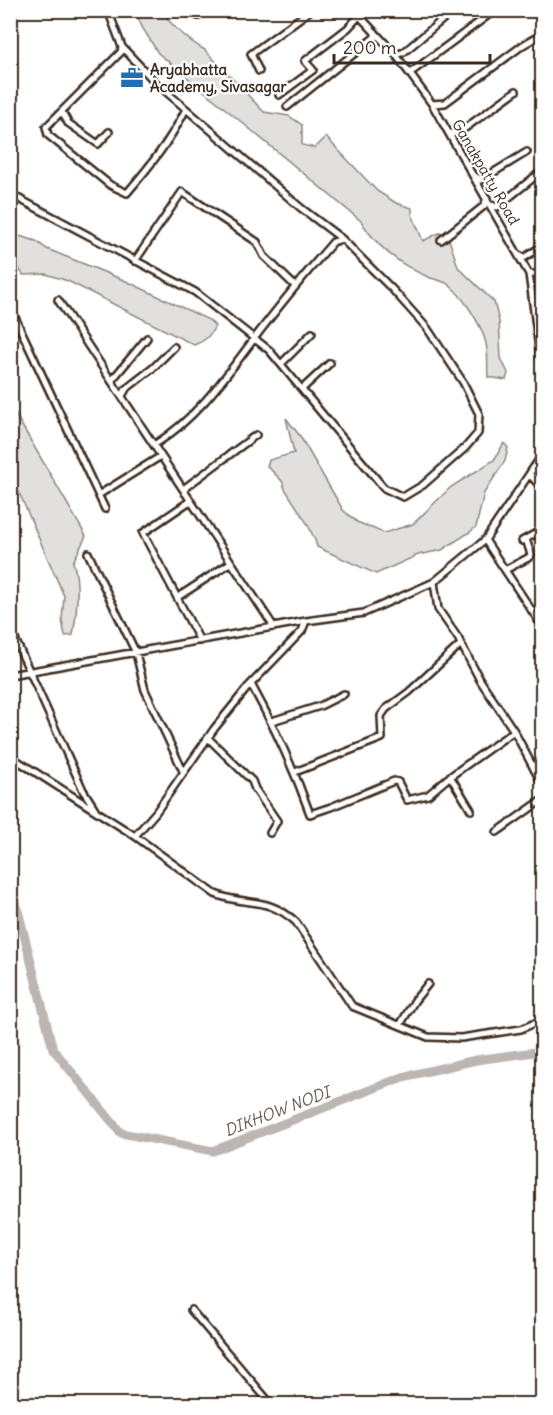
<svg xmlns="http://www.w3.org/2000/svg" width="553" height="1415" font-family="Delius,sans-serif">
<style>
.green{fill:#e2e0de;stroke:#8e857e;stroke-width:1.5}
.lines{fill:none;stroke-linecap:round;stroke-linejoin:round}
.river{stroke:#bcb6b3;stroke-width:9}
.minor-casing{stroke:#3b2a1e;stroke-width:10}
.minor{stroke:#fff;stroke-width:5}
.labels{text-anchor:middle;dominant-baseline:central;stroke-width:4.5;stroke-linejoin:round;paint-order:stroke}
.poi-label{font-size:15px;font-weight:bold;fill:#3b2a1e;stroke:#fff;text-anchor:start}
.street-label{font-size:15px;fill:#3b2a1e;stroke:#fff}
.water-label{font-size:16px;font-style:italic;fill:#685b52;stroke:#fff}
</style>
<rect width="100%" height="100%" fill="#fff"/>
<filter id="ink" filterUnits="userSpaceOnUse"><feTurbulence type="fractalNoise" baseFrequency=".0167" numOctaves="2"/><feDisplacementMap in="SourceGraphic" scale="12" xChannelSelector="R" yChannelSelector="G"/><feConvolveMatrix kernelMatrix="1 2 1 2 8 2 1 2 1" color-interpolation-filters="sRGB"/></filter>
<g filter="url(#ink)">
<path class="green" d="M135,11H163C168,24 192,43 205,50L264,112L289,116L302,125V145L315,148L326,137L377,191L396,203L412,208V214L423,241L439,233H447L458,267L494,302L499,321L501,358L508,373L506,380L488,377C487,365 489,351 485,340C481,324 462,295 449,285C443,280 435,280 428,277C400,265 377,248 361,221L158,53L142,27Z
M16,235L36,241L47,249L126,281L209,320L215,326C210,336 205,341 194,345L68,281L46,274L23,275C14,259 7,252 16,235Z
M10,405L86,536L73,562C80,581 77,615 73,635L65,636L62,620L64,596L11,474Z
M286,418L300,436L343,510L357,522L384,533L413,524L451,487L494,460L504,443L508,448L505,461L484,493L476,527L470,532L442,550L418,555L376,574L317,547L315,540L307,523L285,489L282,481L267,466L269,460L294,453Z"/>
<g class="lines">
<path class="river" d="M10,879L53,1049L121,1133L213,1151L403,1077L476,1060L542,1051"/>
<g class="minor-casing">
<path id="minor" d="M195,10L198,16
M354,10L396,55L432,104L529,274L542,371
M122,47L121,52L46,127L48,135L110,185L127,193C150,166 170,141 186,109
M396,55L404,52L454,10
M259,71L251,54L311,10
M410,73L494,11
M10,89L11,90
M279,95L313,70L305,61L348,28L359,16
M432,104L445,103L523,45L535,38
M287,107L375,37V32
M62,112L68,123L98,144L109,132
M450,133L457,134L516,91
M475,176L481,180L527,152
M10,194L195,292L269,350L384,488L403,497L423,485L465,448L478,433L479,414L463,382L427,328L393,290L342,239L301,208L156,83L122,47L108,10
M492,205L497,207L542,171
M441,240L484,206L487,198
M521,256L524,258L542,246
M135,261L182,192L257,242L264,256L295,286
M529,274H537L542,271
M58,300L274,627
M10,307L105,509
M534,309L539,310L542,308
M281,364L312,333
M112,380L147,338
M302,389L330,363
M122,396L126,389L153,368L174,347
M154,445C199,417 228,373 260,331C283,301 308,271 333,242L342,239
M530,475L542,488
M97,492L100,494L161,456
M185,493L186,487L256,435
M190,501L143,533L200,641
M485,540L540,623L542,622
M522,541L542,530
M88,553L136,653L145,690L183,771
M505,570L528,558L531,555L526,539
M434,582L438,609L458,638L480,680L514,731L542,784
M178,597L230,563
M10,628L83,790L95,809
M10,675L306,621L364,613L434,582L485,540L542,455
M248,687L252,686C275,728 294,769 310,814L331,807L394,781L398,782L407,800L428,795L448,778L514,731
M272,721L320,706L344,694
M208,738L252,781L255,789L277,821L270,833
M10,756L135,836L215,894C247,907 266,895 296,922L352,1006L428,1037L461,1038L521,1029L542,1020
M295,772L382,738L381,716L386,709L409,692L461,644
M450,776L471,810
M497,832L542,800
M135,836L156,812L214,729L248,687L302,631L306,621
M400,1025L415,1000L428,984
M191,1310L271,1404"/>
</g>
<use href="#minor" class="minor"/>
</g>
</g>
<defs>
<g id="office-bare" transform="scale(1.8)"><path d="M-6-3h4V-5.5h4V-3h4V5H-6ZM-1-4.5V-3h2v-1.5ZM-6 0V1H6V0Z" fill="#1f6fb2" stroke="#fff" stroke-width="2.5" paint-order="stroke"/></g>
</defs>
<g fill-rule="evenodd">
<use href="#office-bare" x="132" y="78"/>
</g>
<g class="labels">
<g class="poi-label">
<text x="150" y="69">Aryabhatta<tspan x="150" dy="17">Academy, Sivasagar</tspan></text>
</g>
<g class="street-label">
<text transform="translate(486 172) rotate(60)">Ganakpatty Road</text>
</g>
<g class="water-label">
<text transform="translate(277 1111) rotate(-21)">DIKHOW NODI</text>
</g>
</g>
<rect width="553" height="1415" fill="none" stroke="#fff" stroke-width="36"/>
<rect x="18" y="18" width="517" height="1379" fill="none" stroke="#3b2a1e" stroke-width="2" filter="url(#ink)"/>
<path d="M334 54v9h156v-9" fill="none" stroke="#3b2a1e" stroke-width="3"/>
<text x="343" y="54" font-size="18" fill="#3b2a1e" stroke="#ffffff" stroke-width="4.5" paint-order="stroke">200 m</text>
</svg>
